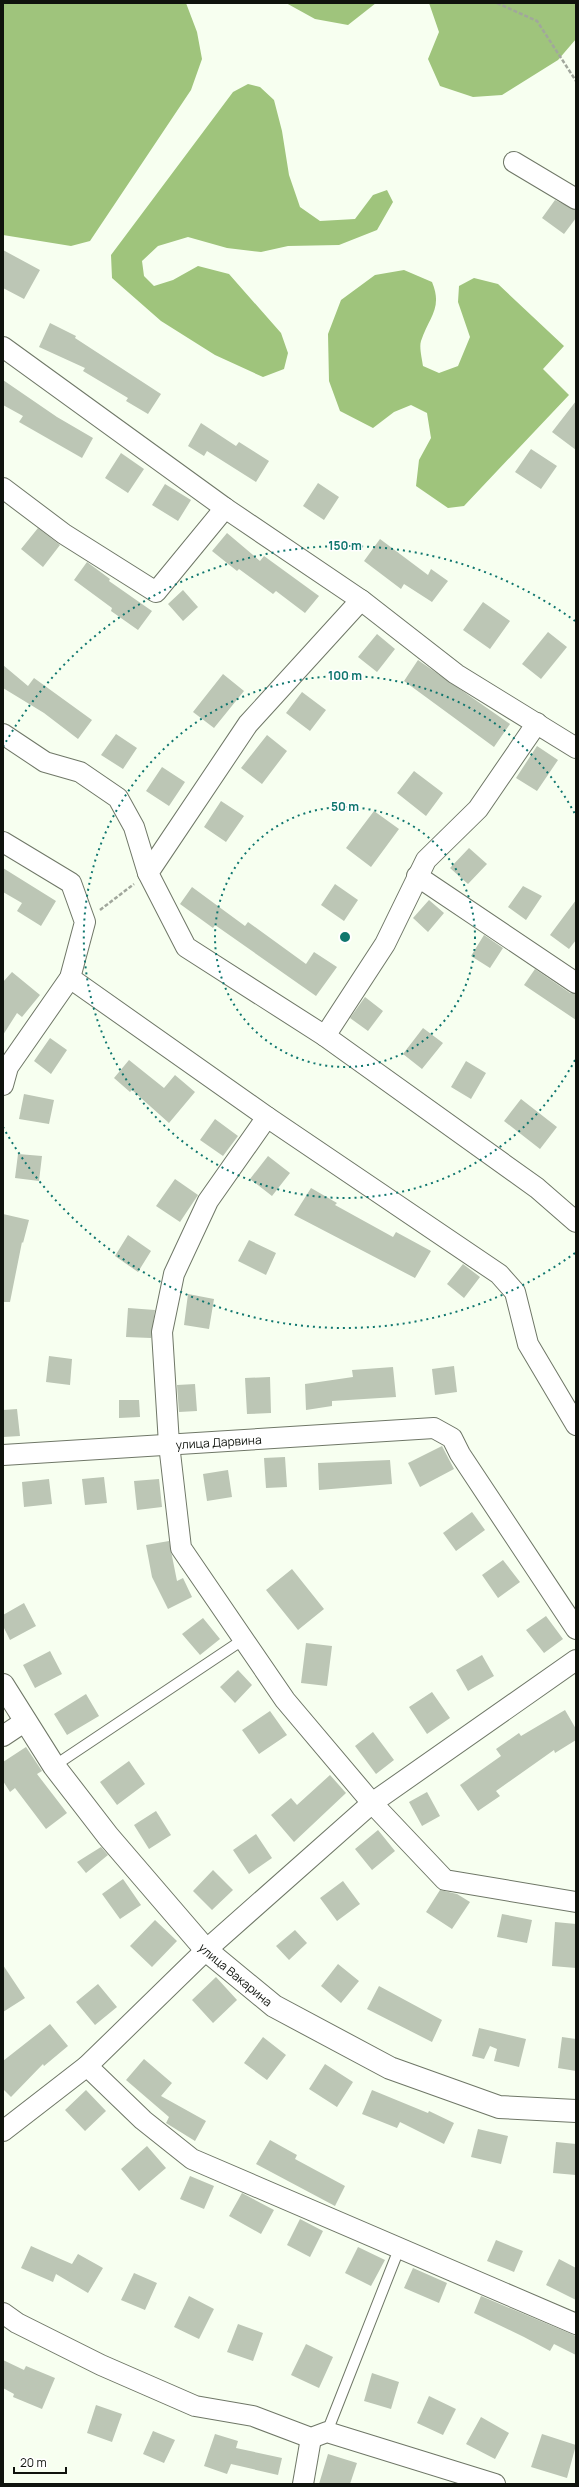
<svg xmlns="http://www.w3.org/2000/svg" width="579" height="2487" font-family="Manrope,sans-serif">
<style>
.forest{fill:#9fc47c}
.building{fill:#bcc6b5}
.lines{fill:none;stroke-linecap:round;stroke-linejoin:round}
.lane-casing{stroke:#6f7767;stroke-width:12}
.street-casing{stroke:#6f7767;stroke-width:22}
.secondary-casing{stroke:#6f7767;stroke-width:24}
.path{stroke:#a1a79c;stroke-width:2.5;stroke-dasharray:4 2;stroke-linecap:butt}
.lane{stroke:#fff;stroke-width:10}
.street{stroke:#fff;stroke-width:20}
.secondary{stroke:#fff;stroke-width:22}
.ring{fill:none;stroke:#0f766e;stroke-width:2;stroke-dasharray:2 4}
.labels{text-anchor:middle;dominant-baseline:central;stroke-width:3;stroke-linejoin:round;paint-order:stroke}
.street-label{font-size:12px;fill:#0f130d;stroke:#fff}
.centre{fill:#0f766e;stroke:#fff;stroke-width:2}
.ring-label{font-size:12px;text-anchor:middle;font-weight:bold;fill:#0f766e;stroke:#fff;stroke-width:3;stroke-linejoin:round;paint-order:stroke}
</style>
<rect width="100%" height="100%" fill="#f7fff0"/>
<path class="forest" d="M3,3H186L197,32L202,59L191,90L90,241L71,246L3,235Z
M286,3H376L348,25L315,19Z
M429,3H576V39L558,60L502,95L473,97L440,86L428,59L439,32Z
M248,84L260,87L274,100L282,131L289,175L300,207L320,221L355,219L373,195L387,190L393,202L377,230L339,245L288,246L261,252L227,248L188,237L158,246L142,261L144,276L154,286L173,280L198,266L229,274L281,333L288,353L284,369L263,377L215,355L161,321L112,278L111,255L233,92Z
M404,270L432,282C443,308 429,317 421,341C419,347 422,359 423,366L439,373L458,366L470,337L458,302L459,286L474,278L498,284L564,346L543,369L569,395L464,506L448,508L416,486L419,460L431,438L427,413L411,405L394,412L373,428L340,411L329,381L328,334L341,300L375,275Z"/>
<path class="building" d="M555,200L576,210V218L564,234L542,218Z
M3,250L40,270L24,299L3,288Z
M50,323L76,336L75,338L161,394L148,414L126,401L128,398L83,371L85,368L39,347Z
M3,380L57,417L93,438L82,458L19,422L23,416L3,405Z
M576,401V450L552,432Z
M201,423L236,446L239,442L269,461L256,482L207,451L204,456L188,446Z
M531,449L557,466L541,489L515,472Z
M121,453L144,469L128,493L105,478Z
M318,483L339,497L324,520L303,506Z
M165,484L191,500L178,521L152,505Z
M38,528L60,545L43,567L21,549Z
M227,533L260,561L264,556L319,596L305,613L276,591L273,594L239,569L237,571L212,551Z
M380,539L428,575L431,569L448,581L432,602L404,584L401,589L364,561Z
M87,562L110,579L109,581L152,611L138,630L111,611L112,608L74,580Z
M183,590L198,607L183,621L168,604Z
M483,602L510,621L490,649L463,630Z
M548,632L567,647L541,679L522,664Z
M377,634L395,649L377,672L358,657Z
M418,660L510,724L494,747L404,681Z
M3,665L28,686L34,678L92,720L78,739L44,713L3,688Z
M223,674L244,691L214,728L193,712Z
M302,692L326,710L310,731L286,713Z
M116,734L137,748L123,769L101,755Z
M267,735L287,751L262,784L241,768Z
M537,746L558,760L537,791L516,778Z
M162,767L185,782L169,806L146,791Z
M414,771L443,793L426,816L397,793Z
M221,801L244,816L226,842L204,827Z
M374,811L399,829L371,867L346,848Z
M469,848L487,864L468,884L450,868Z
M3,868L56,901L41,926L17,911L22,903L3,892Z
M335,884L358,900L344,921L321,905Z
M523,886L542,896L526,920L508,907Z
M192,887L245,926L248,922L306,964L314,952L337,967L316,996L215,925L213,928L180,904Z
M429,900L444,913L428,932L413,918Z
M576,900V940L569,949L550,935Z
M484,935L503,948L490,968L471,956Z
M535,969L570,993L576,994V1020L524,985Z
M12,972L40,995L22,1017L17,1013L3,1035V982Z
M365,997L383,1011L368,1031L350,1018Z
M423,1028L443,1043L422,1069L403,1054Z
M50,1038L67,1050L51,1074L34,1061Z
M129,1060L164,1088L175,1075L195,1092L169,1123L132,1090L130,1092L114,1078Z
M466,1061L486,1073L471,1099L451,1087Z
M24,1094L54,1100L49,1124L19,1119Z
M521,1099L557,1127L540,1149L504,1121Z
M215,1119L238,1136L223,1156L200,1140Z
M18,1154L42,1156L39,1181L15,1178Z
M268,1156L290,1173L272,1196L250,1179Z
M175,1179L198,1195L180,1222L156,1206Z
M311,1188L337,1203L335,1205L393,1237L396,1232L431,1251L415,1278L294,1215Z
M3,1214L29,1220L23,1243L22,1242L10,1302H3Z
M128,1235L151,1251L138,1272L115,1256Z
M249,1240L276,1253L266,1275L238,1261Z
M463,1264L480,1277L464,1298L447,1284Z
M188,1294L214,1299L209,1329L184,1325Z
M128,1308L155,1310L151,1338L126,1337Z
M49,1356L72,1359L70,1385L46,1382Z
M454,1366L457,1392L435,1395L432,1369Z
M393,1367L396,1397L332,1401V1406L306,1410L305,1384L353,1377L352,1370Z
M270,1377L271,1413L247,1414L245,1378Z
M195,1384L197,1411L179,1412L177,1385Z
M119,1400H139L140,1417L119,1418Z
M17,1409L20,1436L3,1437V1410Z
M442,1446L454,1469L420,1487L408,1463Z
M285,1457L287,1487L266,1488L264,1458Z
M390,1460L392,1484L319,1490L318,1463Z
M228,1470L232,1497L207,1501L203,1474Z
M104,1477L107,1503L85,1505L82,1479Z
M49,1479L52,1504L24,1507L22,1482Z
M159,1479L162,1507L137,1510L134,1481Z
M472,1512L485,1530L456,1551L443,1533Z
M169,1541L177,1581L183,1578L192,1597L168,1609L152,1577L146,1545Z
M503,1560L520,1582L498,1598L482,1575Z
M292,1569L324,1609L298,1630L266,1590Z
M24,1603L36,1626L10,1640L3,1626V1615Z
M546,1616L563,1639L544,1653L526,1630Z
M203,1618L220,1639L200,1655L182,1634Z
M306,1643L332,1646L327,1686L301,1683Z
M50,1651L62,1674L35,1688L23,1665Z
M482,1655L494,1676L468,1691L456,1670Z
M238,1670L252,1685L235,1703L220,1687Z
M432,1692L450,1718L427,1734L409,1707Z
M86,1694L99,1716L67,1735L54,1714Z
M565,1710L576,1729V1740L555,1753L554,1750L496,1791L500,1796L478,1811L460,1785L501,1756L496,1749L519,1733L521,1736Z
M270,1711L287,1735L259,1754L242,1730Z
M373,1732L394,1760L376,1774L355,1746Z
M26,1747L42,1771L37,1774L67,1813L46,1829L15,1788L10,1792L3,1781V1762Z
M129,1761L145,1784L117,1805L100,1782Z
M330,1775L346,1793L294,1842L271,1815L291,1798L297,1805Z
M427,1792L440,1816L422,1826L409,1802Z
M156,1811L171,1835L149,1849L134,1825Z
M378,1830L395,1851L372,1870L355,1849Z
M256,1834L272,1858L249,1874L233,1850Z
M101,1847L108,1855L86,1873L77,1862Z
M213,1870L233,1890L212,1910L193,1891Z
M123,1879L141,1905L120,1919L102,1894Z
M343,1881L360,1904L337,1921L320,1898Z
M440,1890L457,1894L470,1902L452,1929L426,1912Z
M502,1914L532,1920L527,1943L497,1937Z
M155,1920L177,1941L152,1967L130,1946Z
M555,1922L576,1924V1968L552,1966Z
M295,1930L307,1943L289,1960L276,1946Z
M338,1964L359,1981L341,2003L321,1986Z
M3,1965L25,1998L3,2012Z
M216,1977L237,2000L213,2023L192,2000Z
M98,1984L117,2007L95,2025L76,2002Z
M379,1986L442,2020L432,2042L367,2009Z
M50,2024L68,2046L44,2066L43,2064L11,2097L3,2089V2061Z
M479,2028L526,2039L519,2067L494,2061L497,2049L490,2046L484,2059L472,2056Z
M263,2037L286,2055L267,2080L244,2063Z
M562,2037L576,2039V2071L558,2068Z
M144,2059L172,2083L161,2096L206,2121L195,2141L166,2123L169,2117L126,2080Z
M325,2064L353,2082L337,2107L309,2089Z
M86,2090L106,2111L85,2131L65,2110Z
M372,2090L428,2113L429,2111L454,2123L444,2144L400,2122L397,2128L362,2114Z
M478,2129L508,2136L501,2164L471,2157Z
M270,2140L297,2155L295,2159L345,2186L335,2206L256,2164Z
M556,2142L576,2144V2175L553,2173Z
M147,2146L166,2168L139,2191L121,2169Z
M190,2176L214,2186L204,2209L180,2199Z
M242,2193L274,2210L261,2234L229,2216Z
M300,2219L323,2231L310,2257L287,2245Z
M496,2240L523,2251L514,2272L487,2261Z
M31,2246L72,2264L78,2254L103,2268L88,2293L56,2274L53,2282L21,2268Z
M358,2247L385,2260L371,2286L345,2273Z
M559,2259L576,2268V2300L546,2285Z
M413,2268L447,2283L439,2303L404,2288Z
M134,2273L157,2283L145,2310L121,2300Z
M189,2296L214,2309L199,2339L174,2327Z
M481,2296L576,2336V2355L554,2344L550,2351L524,2337L474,2313Z
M238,2324L263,2333L253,2361L227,2352Z
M306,2344L333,2357L319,2388L291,2375Z
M3,2360L24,2370L26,2366L55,2378L42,2409L13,2397L14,2394L3,2388Z
M372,2373L399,2382L391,2409L364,2401Z
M429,2396L456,2409L443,2435L417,2423Z
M96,2405L122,2414L112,2442L87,2433Z
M481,2417L509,2433L495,2459L466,2444Z
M153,2431L175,2440L164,2463L143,2454Z
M215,2434L238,2441L236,2448L282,2458L278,2475L231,2464L227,2474L204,2466Z
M542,2434L576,2445L567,2478L531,2467Z
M328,2454L357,2463L350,2484H319Z"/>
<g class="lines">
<g class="lane-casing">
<path id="lane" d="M54,1766L244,1639
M327,2432L399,2249"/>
</g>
<g class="street-casing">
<g id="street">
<path d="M514,162L576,199"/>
<path d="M3,347L225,508L361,600"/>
<path d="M3,488L64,534L156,592L225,508"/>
<path d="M3,734L45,762L80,772L118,798L134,827L148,873"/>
<path d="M576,748L456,674L361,600L248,724L148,873L186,947L325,1036L537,1188L576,1222"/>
<path d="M3,842L71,883L85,922L70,978L8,1067L3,1085"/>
<path d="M417,876L576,983"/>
<path d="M70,978L267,1117L499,1274L515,1292L528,1344L576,1425"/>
<path d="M325,1036L385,944L426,860L478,809L537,723"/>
<path d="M267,1117L208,1201L174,1274L162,1332L169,1444L181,1548L285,1700L372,1803L445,1880L576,1902"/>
<path id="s1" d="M3,1455L434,1428L452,1438L460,1454L576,1629"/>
<path d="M3,1736L24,1722"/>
<path d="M87,2066L143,2120L192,2159L576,2324"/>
<path d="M3,2131L87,2066L206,1950L372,1803L576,1660"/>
<path d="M3,2313L17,2323L101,2365L195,2406L253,2416L311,2438L327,2432L495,2484"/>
<path d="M303,2484L311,2438"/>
</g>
</g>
<g class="secondary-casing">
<g id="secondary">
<path id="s2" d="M3,1685L54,1766L108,1836L206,1950L274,2006L390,2068L499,2107L576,2111"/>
</g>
</g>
<path class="path" d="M497,3L537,21L576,81
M100,910L134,884"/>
<use href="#lane" class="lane"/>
<use href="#street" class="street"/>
<use href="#secondary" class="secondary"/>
</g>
<g class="ring">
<circle cx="345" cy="937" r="130"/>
<path d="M575 1060A261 261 0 1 1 575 814"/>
<path d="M575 1253A391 391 0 0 1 3 1127M3 747A391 391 0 0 1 575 621"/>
</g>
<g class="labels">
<g class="street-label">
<text stroke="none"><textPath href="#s1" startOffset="216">улица Дарвина</textPath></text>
<text stroke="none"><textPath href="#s2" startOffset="373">улица Вакарина</textPath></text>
</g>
</g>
<circle cx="345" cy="937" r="6" class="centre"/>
<g class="ring-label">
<text x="345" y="550">150 m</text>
<text x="345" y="680">100 m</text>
<text x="345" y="811">50 m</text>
</g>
<rect width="579" height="2487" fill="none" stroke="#0f130d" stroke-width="8"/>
<path d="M14 2467v6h52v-6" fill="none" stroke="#0f130d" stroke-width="2"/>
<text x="20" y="2467" font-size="12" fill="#0f130d" stroke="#ffffff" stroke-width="3" paint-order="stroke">20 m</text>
</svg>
